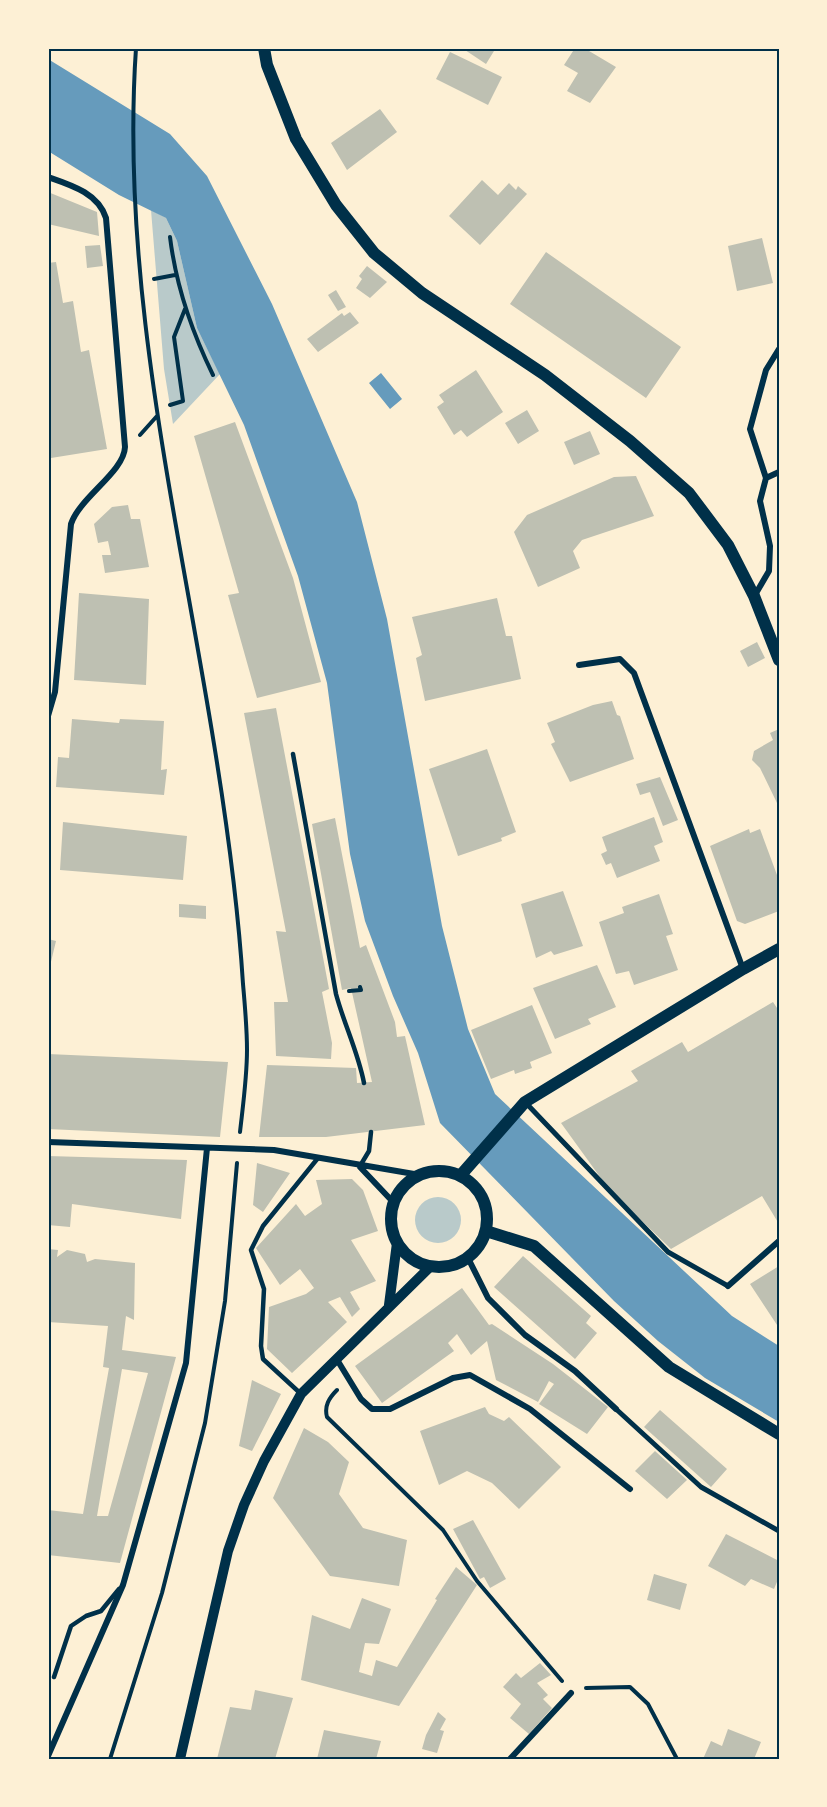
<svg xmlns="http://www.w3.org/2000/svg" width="827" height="1807" font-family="Roboto,sans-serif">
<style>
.green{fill:#b9caca}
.water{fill:#669bbc}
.building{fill:#bec0b2;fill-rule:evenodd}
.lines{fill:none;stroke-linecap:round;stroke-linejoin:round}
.path{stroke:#003049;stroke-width:4}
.service{stroke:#003049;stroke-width:4.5}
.pedestrian{stroke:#003049;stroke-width:5}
.minor{stroke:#003049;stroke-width:6}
.tertiary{stroke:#003049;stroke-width:10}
.secondary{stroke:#003049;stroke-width:12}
.neatline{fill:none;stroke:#003049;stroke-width:2}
</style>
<rect width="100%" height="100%" fill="#fdf0d5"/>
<path class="green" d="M151,210L166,218L177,241L197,328L220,374L173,424L164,369Z
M415 1220a23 23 0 1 1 46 0a23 23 0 1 1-46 0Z"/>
<path class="water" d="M48,59L170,134L207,176L272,304L357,502L387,619L442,926L468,1029L495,1094L732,1316L779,1346V1422L705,1378L658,1341L614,1301L440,1123L418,1053L393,996L365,921L350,854L327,683L298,576L244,425L197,328L177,241L166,218L119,195L48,151Z
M381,373L402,399L390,409L369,383Z"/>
<path class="building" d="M462,48H490L494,51L486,64Z
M575,48H584L616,67L590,103L567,91L578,73L564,65Z
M450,52L502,77L488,105L436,79Z
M380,109L397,132L347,170L331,143Z
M482,180L498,195L509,183L516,190L518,186L527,194L480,245L449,216Z
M48,192L97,212L99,236L48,224Z
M762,238L773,283L737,291L728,246Z
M100,245L103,266L87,268L85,246Z
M546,252L681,347L646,398L510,304Z
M56,262L63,303L73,301L81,352L89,350L107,449L51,458L48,425V263Z
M367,266L387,282L370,298L356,288L362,279L359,276Z
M336,290L346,307L338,311L328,295Z
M350,312L359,323L318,352L307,339L342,313L344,316Z
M476,370L503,412L467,437L461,430L454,435L437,407L444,402L439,395Z
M527,410L539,431L518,444L505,423Z
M235,422L293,578L321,682L257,698L228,595L239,593L194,436Z
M590,431L600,454L574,465L564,442Z
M636,476L654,516L582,540L573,551L580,568L538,587L514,532L527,515L614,477Z
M128,505L131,519H140L149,567L105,573L102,555H111L108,541L98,543L94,524L112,507Z
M79,593L149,599L146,685L74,680Z
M497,598L506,636H512L521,679L425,701L416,658L422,655L412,617Z
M757,642L765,658L748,667L740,651Z
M612,701L617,715L620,716L634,759L570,782L551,744L555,742L547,723L593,705Z
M276,708L329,989L322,992L332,1043L331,1059L276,1056L274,1002H288L276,931L286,932L244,713Z
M72,719L119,723L120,719L164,721L161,770L167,769L164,795L56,787L58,757L69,758Z
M779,729V802L777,803L760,768L752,760L754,751L773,740L770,733Z
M487,749L516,832L501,838L502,841L458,856L429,769Z
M660,777L678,820L663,826L650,792L640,795L636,784Z
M654,817L663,842L654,846L660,861L617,878L611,863L606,865L601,854L607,851L602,837Z
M335,818L360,948L366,945L395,1022L397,1037L405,1036L425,1125L326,1137H259L267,1065L356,1068L357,1083L372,1082L351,988L342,990L312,824Z
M63,822L187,836L183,880L60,870Z
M749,829L750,833L760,829L777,875L779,911L745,924L737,921L710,846Z
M563,891L583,946L554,955L551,951L536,958L521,904Z
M659,894L673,934L666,936L678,970L634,985L629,971L616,974L599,922L624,913L622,907Z
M179,904L206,906V919L179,917Z
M48,939L56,941L49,970H48Z
M597,965L616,1007L588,1019L591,1024L555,1039L533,988Z
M773,1002L779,1011V1224L762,1196L671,1249L608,1188L561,1123L638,1081L631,1071L682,1042L688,1052Z
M532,1005L552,1053L530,1062L532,1068L515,1074L514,1070L491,1079L471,1030Z
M48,1054L228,1062L220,1137L48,1129Z
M48,1156L187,1160L181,1219L72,1204L70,1227L48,1225Z
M257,1163L290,1173L263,1212L253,1205Z
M316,1180L352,1179L363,1190L378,1231L351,1240L376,1281L350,1292L360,1309L352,1317L340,1297L328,1302L347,1322L292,1373L267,1349L269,1307L306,1294L314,1288L300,1269L280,1285L256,1248L296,1204L305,1216L322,1204Z
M48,1249L58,1250L57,1257L67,1250L85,1254L87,1262L95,1259L135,1263L134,1320L126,1316L122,1350L176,1357L120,1563L48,1555V1510L83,1514L109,1368L103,1367L108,1326L48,1322ZM122,1369L148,1373L108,1516H97Z
M523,1256L591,1316L586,1323L597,1333L575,1359L494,1287Z
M779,1266V1328L750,1284Z
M462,1288L489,1325L492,1324L553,1364L608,1407L587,1434L539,1404L554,1384L549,1381L538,1402L496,1380L487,1341L471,1355L457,1334L448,1343L454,1351L382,1403L355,1366Z
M252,1380L281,1394L252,1451L239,1446Z
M485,1407L489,1414L504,1421L509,1417L561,1467L519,1509L492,1483L467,1471L439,1485L420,1431Z
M660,1410L727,1469L711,1487L644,1427Z
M304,1428L328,1442L349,1462L339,1494L363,1528L407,1540L399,1586L330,1576L273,1498Z
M655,1451L687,1480L667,1499L635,1471Z
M473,1520L506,1579L490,1588L484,1577L480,1579L453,1529Z
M726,1534L779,1561V1577L774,1589L751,1579L745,1586L708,1566Z
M456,1567L477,1585L399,1706L301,1680L312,1615L350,1629L362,1598L391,1609L379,1644L365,1643L359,1672L372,1676L376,1660L397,1667L437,1600L435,1599Z
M654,1574L687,1584L680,1610L647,1600Z
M540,1663L551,1675L537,1683L548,1695L543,1699L552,1708L529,1734L510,1718L521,1704L503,1687L516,1673L521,1678Z
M255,1690L293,1698L275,1759H217L230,1707L251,1710Z
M438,1712L446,1719L440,1730L444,1731L437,1753L422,1749L426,1735Z
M728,1729L761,1742L754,1759H703L711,1741L722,1746Z
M324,1730L381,1741L376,1759H317Z"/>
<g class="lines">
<path class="path" d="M136,48C120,283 177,514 214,744C227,824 238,904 243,984C245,1006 247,1028 247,1050C247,1077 243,1105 240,1132
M170,237C176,286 191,330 213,375
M154,279L175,275
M170,405L183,401L174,337L185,309
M140,435L157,416
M349,991L361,990L360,987
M337,1390C329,1398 324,1406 327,1417L443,1530L477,1581L562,1681
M586,1688L630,1687L648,1704L677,1759
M110,1759L162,1593L205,1423L225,1301L237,1163"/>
<path class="service" d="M293,754L336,994C344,1024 358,1052 364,1083
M360,1166L369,1151L371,1132
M300,1393L263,1359L261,1346L264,1289L251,1250L263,1226L318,1158
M54,1677L71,1626L86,1616L101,1611L119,1589"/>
<path class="pedestrian" d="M525,1102L668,1252L728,1286
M616,1409L701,1487L779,1531"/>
<path class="minor" d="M48,177C71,185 98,193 106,218L125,447C124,472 80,497 71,524L55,692L48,716
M766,478L750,429L766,370L779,349
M755,595L769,571L770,546L760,501L766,478L779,472
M579,665L620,659L634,673L743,969
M48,1142L274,1150L420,1175
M360,1167L394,1203
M468,1258L488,1298L525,1335L575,1371L616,1409
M728,1286L779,1241
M336,1358L361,1399L372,1409H390L453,1378L470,1375L530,1409L630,1489
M48,1756L123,1585L186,1363L207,1148
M510,1759L571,1693"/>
<path class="tertiary" d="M389,1305L397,1243
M180,1759L228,1551L244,1505L264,1461L301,1394L430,1267"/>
<path class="secondary" d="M264,48L267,65L296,139L336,205L374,253L422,293L545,375L630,441L689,493L728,545L754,596L779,660
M391 1219a48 48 0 1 1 96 0a48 48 0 1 1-96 0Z
M460,1176L525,1102L743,969L779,949
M486,1231L534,1246L669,1367L779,1434"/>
</g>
<rect width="827" height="1807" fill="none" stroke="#fdf0d5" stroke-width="99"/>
<rect x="50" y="50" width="728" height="1708" class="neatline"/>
</svg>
